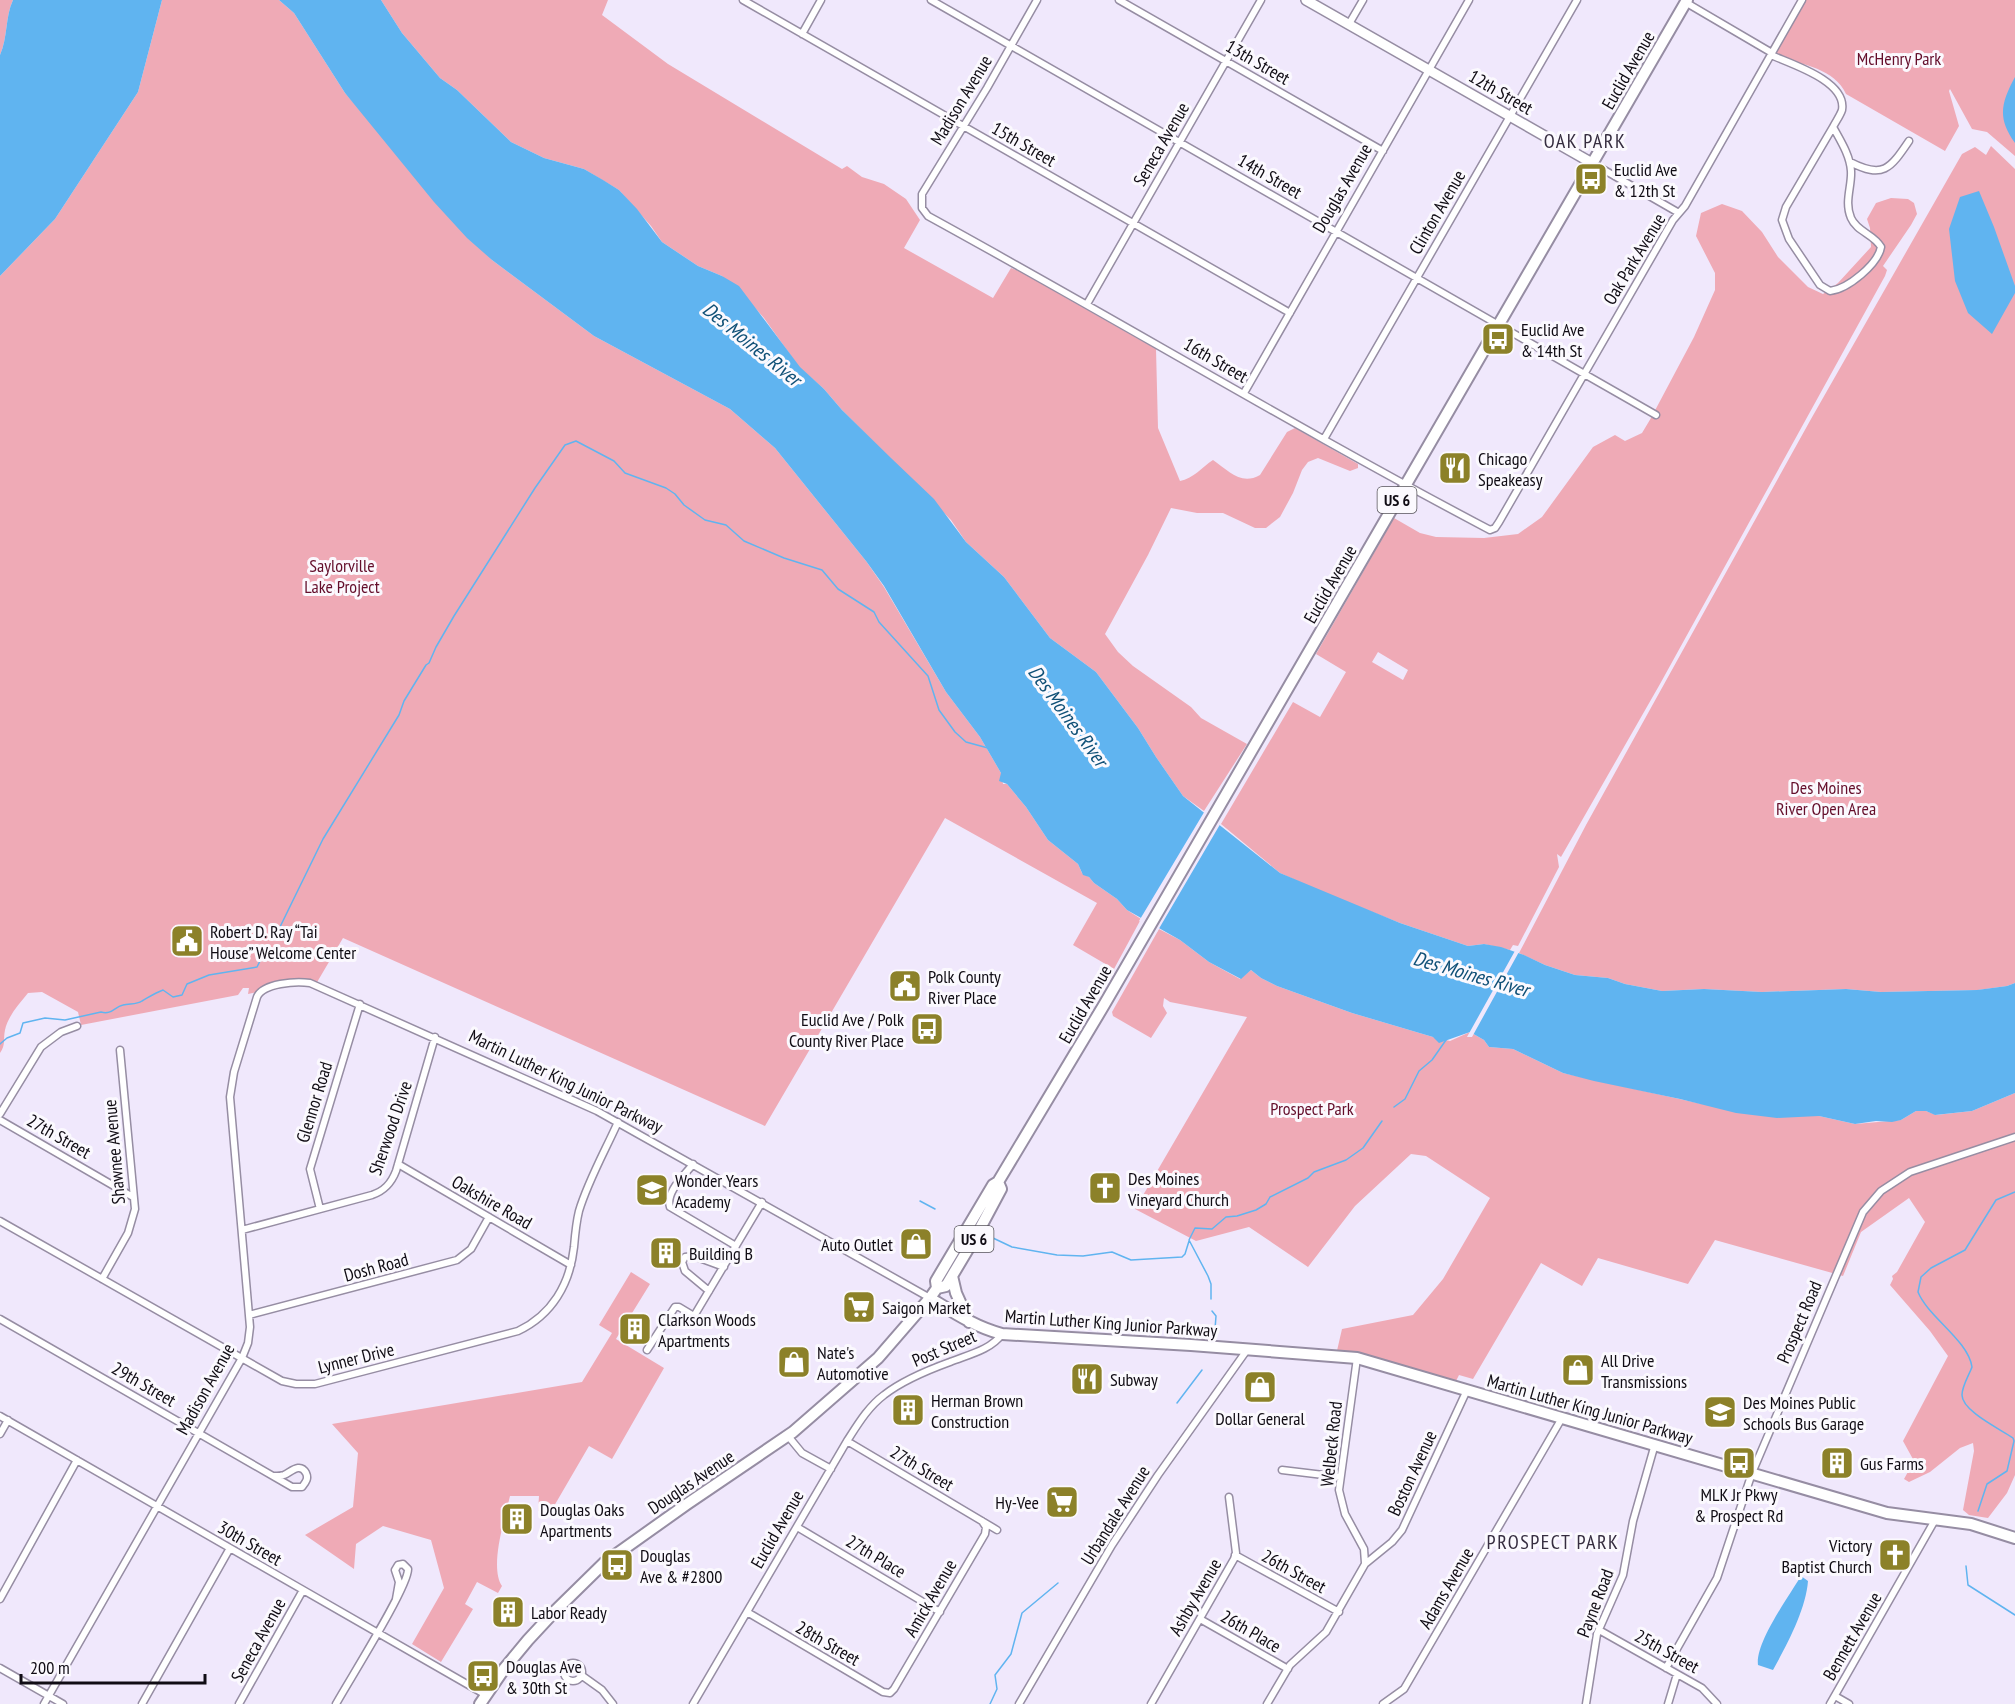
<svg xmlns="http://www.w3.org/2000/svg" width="2015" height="1704" font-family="'PT Sans Narrow',sans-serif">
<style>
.green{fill:#efaab6;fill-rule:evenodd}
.water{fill:#60b4f0}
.pier{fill:#f0e8fc}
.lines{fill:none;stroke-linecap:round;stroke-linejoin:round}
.stream{stroke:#60b4f0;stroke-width:1.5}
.street-casing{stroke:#968da3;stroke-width:9}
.secondary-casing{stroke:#968da3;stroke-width:12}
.primary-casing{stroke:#968da3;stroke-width:14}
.street{stroke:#fff;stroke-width:6}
.secondary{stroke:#fff;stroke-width:9}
.primary{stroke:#fff;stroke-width:10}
.labels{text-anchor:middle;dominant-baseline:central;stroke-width:6;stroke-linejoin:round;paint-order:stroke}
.shield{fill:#fbf9fe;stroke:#56535a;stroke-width:1.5}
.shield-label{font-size:16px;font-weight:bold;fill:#100c14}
.park-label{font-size:18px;fill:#640e2b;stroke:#fbf9fe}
.street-label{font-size:18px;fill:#100c14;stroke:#fbf9fe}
.poi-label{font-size:18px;fill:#100c14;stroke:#fbf9fe;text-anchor:start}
.neighbourhood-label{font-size:20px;letter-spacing:1.5px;fill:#362d40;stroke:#fbf9fe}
.water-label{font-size:20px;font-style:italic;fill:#105077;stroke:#fbf9fe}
</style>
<rect width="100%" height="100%" fill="#f0e8fc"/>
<path class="green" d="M0,0H13C5,17 8,37 0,55Z
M162,0H279L294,13L345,93L492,260L594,336L730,409L775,448L866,561L884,587L946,692L980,737L1001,773L1003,784H1007L1026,807L1048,840L1078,864L1082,873L1089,877L1094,883L1117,899L1127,910L1141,919L1114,969L1073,945L1097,903L945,818L765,1126L343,938L316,984L300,982L248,994L249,988H243L238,995L81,1025L78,1012L42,992L28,993C19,1004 8,1016 5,1030C3,1039 6,1045 0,1053V276L55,219L138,92Z
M381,0H608L602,15L668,64L842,169L847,166L862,177L884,184L906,199L920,220L904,248L993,298L1011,268L1019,271L1156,349L1158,428L1180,481C1193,479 1202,467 1213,460C1229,471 1241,486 1260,475L1287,432L1295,428L1358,464V468L1350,471L1318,458L1308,462L1302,470L1293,493L1280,517L1266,528H1255L1223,513H1197L1171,508L1148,555L1105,634L1118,652L1133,666L1191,707L1201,718L1247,744L1204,811L1183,796L1156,757L1138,728L1096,672L1050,638L1004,577L966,542L951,520L842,410L824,389L799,367L764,318L748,300L722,276L698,266L662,242L651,226L619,190L584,169L544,158L511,142L457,90L440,78L402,33Z
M1802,0H2015V156L1987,132L1972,129L1950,89L1949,91L1959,126L1945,151L1846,94C1834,67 1796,63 1771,55Z
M1991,146L2015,169V983L2007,986L1978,990L1881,992L1846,989L1762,992L1704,989L1662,991L1625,984L1608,978L1575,975L1545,965L1519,953L1586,825L1811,419L1962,154L1975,147L1986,155Z
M1891,198L1908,199L1914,203L1917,214L1911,225L1883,266L1887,270L1885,276L1660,684L1561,857L1557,854L1559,867L1518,946L1513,945L1510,950L1484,944L1468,946L1400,923L1322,892L1280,873L1221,824L1293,702L1320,717L1346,672L1316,654L1394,518L1420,533L1436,537L1484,538L1518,534L1542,517L1593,447L1615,435L1625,441L1642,433L1651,418L1694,337L1715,290V273L1696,236L1701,213L1722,204L1742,211L1762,232L1778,257L1808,287L1823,294L1838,283L1871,247L1870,228L1867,219L1876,203ZM1378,652L1408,670L1403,680L1372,662Z
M1159,929L1180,940L1209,962L1240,979L1251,970L1261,978L1277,986L1352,1013L1433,1037L1450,1041L1470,1032L1484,1040L1489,1047L1513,1049L1563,1073L1702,1104L1819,1116L1855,1124L1901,1120L1916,1111H1926L1936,1115L1972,1111L2015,1093V1475L2007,1493L1988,1518L1969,1515L1963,1510L1974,1451L1973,1443L1960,1448L1930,1472L1909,1482L1904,1479L1914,1461L1903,1441L1948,1356L1930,1331L1890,1285L1893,1279L1892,1276L1897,1272L1925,1222L1909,1198L1861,1232L1843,1276L1715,1240L1688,1284L1598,1258L1582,1286L1541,1263L1473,1379L1459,1375L1454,1385L1336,1355L1342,1329L1413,1315L1443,1279L1490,1198L1426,1156L1411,1154L1355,1206L1308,1267L1249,1227L1196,1241L1135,1209L1247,1017L1170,1002L1164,998L1163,1006L1167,1013L1151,1038L1113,1016L1112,1012Z
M631,1272L650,1284L616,1339L664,1368L612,1459L589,1446L550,1513L538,1511L539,1496H510C505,1518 489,1567 502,1586L498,1593L477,1582L465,1604L473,1609L441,1662L412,1644L444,1588L431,1540L383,1526L356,1544L354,1569L305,1535L353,1507L358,1453L332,1424L582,1382L612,1333L599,1325Z"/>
<path class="water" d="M13,0H162L138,92L55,219L0,276V55C8,37 5,17 13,0Z
M279,0H381L402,33L440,78L457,90L511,142L544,158L584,169L603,180L619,190L637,209L662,242L698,266L722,276L739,286L800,367L824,389L842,410L891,458L934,499L966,542L1004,577L1050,638L1096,672L1138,728L1156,757L1183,796L1280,873L1400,923L1468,946L1484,944L1501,947L1524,955L1545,965L1575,975L1608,978L1625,984L1662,991L1704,989L1762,992L1846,989L1881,992L1977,990L2007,986L2015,983V1093L1972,1111L1935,1115L1926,1111H1916L1901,1120L1892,1122L1876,1121L1855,1124L1819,1116L1777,1118L1736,1113L1680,1099L1594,1081L1563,1073L1513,1049L1489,1047L1484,1040L1470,1032L1439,1043L1433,1037L1352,1013L1277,986L1261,978L1251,970L1241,979L1209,962L1180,940L1127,910L1117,899L1094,883L1089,877L1083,875L1078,864L1048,840L1026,807L1007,784L999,781L1001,773L980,737L946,692L884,586L866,561L775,448L730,409L594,336L492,260L467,238L434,202L345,93L294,13Z
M2015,77V143C1997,118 2001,103 2015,77Z
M1979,191L1994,227L2015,286V293L1992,334L1968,313L1955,281L1949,229L1960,197Z
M1801,1576L1808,1581C1806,1609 1787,1645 1773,1670L1758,1665C1755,1643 1789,1596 1801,1576Z"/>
<path class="pier" d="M1206,809L1222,821L1157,932L1139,921Z
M1516,949L1520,950L1472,1037H1467Z"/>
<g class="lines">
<path class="stream" d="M278,931L323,839L399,715L404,701L426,665L429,663L436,647L454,616L535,488L565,445L576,441L614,461L625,473L666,488L675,494L684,505L705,520L726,525L744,541L784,558L822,570L838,589L874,612L879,622L928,676L939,710L955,732L966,742L988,748
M0,1044L7,1038L20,1033L23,1023L45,1018L65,1020L101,1012C112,1015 114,1007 123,1005C129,1003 136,1005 142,1001C149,997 155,993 163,990L173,997L182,995L187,984L209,975L257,967L265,951
M1394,1107L1405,1099L1419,1071L1432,1060L1446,1040
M920,1201L935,1209
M993,1238L1012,1247L1057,1255L1083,1256L1112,1252L1131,1260L1182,1257L1185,1254L1189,1241
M1211,1299V1284L1208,1276L1189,1240L1195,1228L1212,1229L1226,1217L1237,1216L1256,1210L1266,1204L1270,1197L1308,1178L1314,1172L1346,1160L1363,1148L1382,1121
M1212,1311L1216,1316L1215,1329L1217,1332
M1177,1403L1202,1370
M1978,1511L1987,1484L2007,1471L2014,1441L2013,1438C2000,1429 1962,1411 1962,1395C1962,1386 1969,1375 1972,1367C1968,1340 1928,1317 1918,1292L1921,1277L1931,1268L1965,1250L1996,1200L2015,1192
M1966,1566L1968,1585L2015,1615
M990,1704L997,1689L995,1675L1011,1654L1022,1613L1058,1583"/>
<g class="street-casing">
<path id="street" d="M743,0L1290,313
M931,0L1656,415
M1037,0L987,88L922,194V208L928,216C1116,319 1300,430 1490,530L1495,528L1499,522L1673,220L1685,206L1802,0
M1119,0L1383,151
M1685,2L1772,53
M1349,24L1363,0
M802,34L821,0
M1771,55C1791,64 1847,81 1842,110C1840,116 1836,121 1833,127C1840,140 1850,155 1851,171C1852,186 1844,202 1851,218C1857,232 1874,234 1881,247C1878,264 1848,289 1830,291L1820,285L1789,239L1782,220L1786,207L1833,127
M1850,162C1883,179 1890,169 1909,141
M1592,163L1679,213
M1087,304L1261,0
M1244,393L1469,0
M1324,439L1577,0
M0,1114L41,1047L61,1032L77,1026
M0,1120L133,1197
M398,1164L571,1265
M693,1164C685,1175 665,1192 670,1207L736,1246
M320,1209L310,1169L360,1004
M0,1221L282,1381L296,1384H315L518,1331C552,1315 570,1284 574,1247C575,1235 576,1223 579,1211C588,1181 605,1151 618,1122
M242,1230L372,1195C384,1191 391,1184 396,1171L435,1037
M102,1279L128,1233L135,1209L120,1050
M709,1291L685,1271L682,1262L685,1257L694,1256L724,1267
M249,1315L457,1260L471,1249L489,1217
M0,1319L292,1487H302C305,1483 309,1479 306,1473C300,1462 291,1472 284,1475C281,1476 277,1476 274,1476
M647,1350L675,1307H679L694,1316L762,1202
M1357,1358L1339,1490L1345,1514L1364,1549L1365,1563
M0,1416L486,1695
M0,1434L8,1420
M788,1436L802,1453L831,1469
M847,1441L997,1530
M1282,1470L1340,1477
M797,1527L940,1612
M1235,1555L1339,1612
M0,1599L77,1460
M747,1612L883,1692L890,1693L894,1689L985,1534L986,1527L982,1521
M1200,1619L1288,1669
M1599,1630L1702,1688L1717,1704
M564 1672a9 9 0 1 1 18 0a9 9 0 1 1-18 0Z
M0,1668L63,1704
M1666,1668L1717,1578L1752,1473L1863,1212L1881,1191L1910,1172L2015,1137
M581,1675L602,1690L613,1704
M1835,1696L1849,1704
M44,1704L242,1358L248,1343L250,1327L230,1097L234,1072L257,997C263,983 296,981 310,983L597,1111L930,1298
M142,1704L230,1548
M239,1704L303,1590
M336,1704C348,1682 409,1586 408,1569L403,1564L398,1565L395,1570L399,1582L396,1599
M693,1704L847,1441C858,1424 868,1407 884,1395C903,1380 928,1370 950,1362C967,1355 991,1350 1002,1334
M1019,1704L1112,1545L1158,1475L1247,1350
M1151,1704L1234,1559L1236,1553L1229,1497
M1267,1704L1290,1665L1326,1632L1365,1564L1392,1542L1402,1530L1467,1390
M1383,1704L1404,1689L1562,1418
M1586,1704L1597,1634L1623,1575L1633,1521L1655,1444
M1668,1704L1677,1674
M1830,1704L1935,1520"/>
</g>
<g class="secondary-casing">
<path id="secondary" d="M1306,0L1592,163"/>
</g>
<g class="primary-casing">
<path id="primary" d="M952,1276L956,1293L969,1322
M937,1288L946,1286L977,1234L1001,1189L998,1182
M930,1298C953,1312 975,1327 1002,1334L1191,1345L1357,1358L1887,1513L1971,1524L2015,1538
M480,1704L504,1669L528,1640L554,1612L604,1563L687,1504L793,1432L878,1358L930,1298L937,1288L936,1281L993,1185L998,1182L1104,1005L1687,0"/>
</g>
<use href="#street" class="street"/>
<use href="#secondary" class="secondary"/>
<use href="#primary" class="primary"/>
</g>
<defs>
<g id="bus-square" transform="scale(1.725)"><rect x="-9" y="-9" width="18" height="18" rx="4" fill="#8c8129" stroke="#fbf9fe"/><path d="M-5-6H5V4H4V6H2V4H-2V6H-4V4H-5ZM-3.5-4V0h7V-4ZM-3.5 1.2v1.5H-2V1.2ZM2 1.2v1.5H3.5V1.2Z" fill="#fff"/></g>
<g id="restaurant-square" transform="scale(1.725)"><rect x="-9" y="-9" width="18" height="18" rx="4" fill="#8c8129" stroke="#fbf9fe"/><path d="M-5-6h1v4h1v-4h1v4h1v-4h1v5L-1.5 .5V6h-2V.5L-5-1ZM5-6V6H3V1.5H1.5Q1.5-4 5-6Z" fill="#fff"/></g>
<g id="civic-square" transform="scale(1.725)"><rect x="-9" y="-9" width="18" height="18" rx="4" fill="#8c8129" stroke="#fbf9fe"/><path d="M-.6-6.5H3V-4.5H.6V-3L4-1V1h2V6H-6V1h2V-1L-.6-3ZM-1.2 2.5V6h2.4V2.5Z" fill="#fff"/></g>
<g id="church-square" transform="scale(1.725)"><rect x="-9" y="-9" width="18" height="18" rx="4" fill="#8c8129" stroke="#fbf9fe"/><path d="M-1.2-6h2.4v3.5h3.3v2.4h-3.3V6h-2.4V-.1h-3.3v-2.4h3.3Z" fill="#fff"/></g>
<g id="school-square" transform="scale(1.725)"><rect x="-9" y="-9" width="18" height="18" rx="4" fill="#8c8129" stroke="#fbf9fe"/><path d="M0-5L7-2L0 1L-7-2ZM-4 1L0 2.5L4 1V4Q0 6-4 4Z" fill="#fff"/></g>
<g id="shop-square" transform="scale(1.725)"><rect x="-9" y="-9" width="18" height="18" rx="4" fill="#8c8129" stroke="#fbf9fe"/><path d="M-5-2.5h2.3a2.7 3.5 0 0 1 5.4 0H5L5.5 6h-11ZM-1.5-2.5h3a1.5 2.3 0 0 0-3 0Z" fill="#fff"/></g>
<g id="building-square" transform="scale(1.725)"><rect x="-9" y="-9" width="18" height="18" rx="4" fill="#8c8129" stroke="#fbf9fe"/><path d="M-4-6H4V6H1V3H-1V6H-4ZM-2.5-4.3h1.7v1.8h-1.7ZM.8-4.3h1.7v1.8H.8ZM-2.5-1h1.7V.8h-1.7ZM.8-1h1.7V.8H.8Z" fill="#fff"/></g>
<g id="supermarket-square" transform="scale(1.725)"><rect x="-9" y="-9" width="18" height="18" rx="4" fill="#8c8129" stroke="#fbf9fe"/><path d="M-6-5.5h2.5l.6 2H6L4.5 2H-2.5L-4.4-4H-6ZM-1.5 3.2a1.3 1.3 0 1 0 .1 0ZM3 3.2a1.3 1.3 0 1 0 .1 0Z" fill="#fff"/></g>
</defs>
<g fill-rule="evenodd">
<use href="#bus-square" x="1591" y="179"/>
<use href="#bus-square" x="1498" y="339"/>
<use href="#restaurant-square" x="1455" y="468"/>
<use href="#civic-square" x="187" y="941"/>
<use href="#civic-square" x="905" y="986"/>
<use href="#bus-square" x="927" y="1029"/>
<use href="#church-square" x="1105" y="1188"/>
<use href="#school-square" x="652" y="1190"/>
<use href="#shop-square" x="916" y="1244"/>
<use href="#building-square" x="666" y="1253"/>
<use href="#supermarket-square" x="859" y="1307"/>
<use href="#building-square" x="635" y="1329"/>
<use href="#shop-square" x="794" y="1362"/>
<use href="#shop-square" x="1578" y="1370"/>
<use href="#restaurant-square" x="1087" y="1379"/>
<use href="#shop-square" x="1260" y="1387"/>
<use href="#building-square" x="908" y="1410"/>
<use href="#school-square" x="1720" y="1412"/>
<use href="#bus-square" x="1739" y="1463"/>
<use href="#building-square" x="1837" y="1463"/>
<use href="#supermarket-square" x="1062" y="1502"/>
<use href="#building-square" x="517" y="1519"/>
<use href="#church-square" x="1895" y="1555"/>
<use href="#bus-square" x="617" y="1565"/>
<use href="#building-square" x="508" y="1612"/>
<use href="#bus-square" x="483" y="1676"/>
</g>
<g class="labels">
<g class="shield">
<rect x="1377.5" y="487" width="39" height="26" rx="4.5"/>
<rect x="954.5" y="1226" width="39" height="26" rx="4.5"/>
</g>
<g class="shield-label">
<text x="1397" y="500">US 6</text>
<text x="974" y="1239">US 6</text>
</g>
<g class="park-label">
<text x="1899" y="58">McHenry Park</text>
<text x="342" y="565">Saylorville<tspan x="342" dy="21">Lake Project</tspan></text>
<text x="1826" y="787">Des Moines<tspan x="1826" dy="21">River Open Area</tspan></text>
<text x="1312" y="1108">Prospect Park</text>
</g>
<g class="street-label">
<text transform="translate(1258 62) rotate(30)">13th Street</text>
<text transform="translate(1628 70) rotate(-60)">Euclid Avenue</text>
<text transform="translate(1501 92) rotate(30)">12th Street</text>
<text transform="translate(961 100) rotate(-59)">Madison Avenue</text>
<text transform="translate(1024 144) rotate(30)">15th Street</text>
<text transform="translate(1161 144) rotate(-60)">Seneca Avenue</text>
<text transform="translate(1270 176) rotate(30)">14th Street</text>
<text transform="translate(1342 188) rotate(-60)">Douglas Avenue</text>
<text transform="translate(1437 212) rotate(-60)">Clinton Avenue</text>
<text transform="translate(1634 259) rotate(-59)">Oak Park Avenue</text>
<text transform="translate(1216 360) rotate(30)">16th Street</text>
<text transform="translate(1330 584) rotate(-60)">Euclid Avenue</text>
<text transform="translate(1085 1004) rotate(-60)">Euclid Avenue</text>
<text transform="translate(566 1081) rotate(26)">Martin Luther King Junior Parkway</text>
<text transform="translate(314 1102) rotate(-73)">Glennor Road</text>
<text transform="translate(390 1128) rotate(-71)">Sherwood Drive</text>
<text transform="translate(59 1136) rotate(30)">27th Street</text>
<text transform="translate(114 1152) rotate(-95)">Shawnee Avenue</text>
<text transform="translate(492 1202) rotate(30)">Oakshire Road</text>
<text transform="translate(376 1267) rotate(-15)">Dosh Road</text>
<text transform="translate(1799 1322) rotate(-67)">Prospect Road</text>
<text transform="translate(1111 1323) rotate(4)">Martin Luther King Junior Parkway</text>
<text transform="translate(944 1348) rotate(-23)">Post Street</text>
<text transform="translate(356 1358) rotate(-14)">Lynner Drive</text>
<text transform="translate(144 1384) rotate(30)">29th Street</text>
<text transform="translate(205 1389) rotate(-61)">Madison Avenue</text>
<text transform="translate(1590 1409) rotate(16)">Martin Luther King Junior Parkway</text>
<text transform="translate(1331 1444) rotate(-84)">Welbeck Road</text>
<text transform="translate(922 1468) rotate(31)">27th Street</text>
<text transform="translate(1412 1473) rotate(-65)">Boston Avenue</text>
<text transform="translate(691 1482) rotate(-34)">Douglas Avenue</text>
<text transform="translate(1115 1515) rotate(-58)">Urbandale Avenue</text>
<text transform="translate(777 1529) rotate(-60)">Euclid Avenue</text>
<text transform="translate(250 1543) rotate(30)">30th Street</text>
<text transform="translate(876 1556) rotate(31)">27th Place</text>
<text transform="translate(1294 1571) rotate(29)">26th Street</text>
<text transform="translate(1446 1588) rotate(-60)">Adams Avenue</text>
<text transform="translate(1195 1597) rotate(-60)">Ashby Avenue</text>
<text transform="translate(930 1598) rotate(-60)">Amick Avenue</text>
<text transform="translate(1595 1603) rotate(-69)">Payne Road</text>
<text transform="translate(1251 1631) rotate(30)">26th Place</text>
<text transform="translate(1852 1636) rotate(-60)">Bennett Avenue</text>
<text transform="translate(258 1640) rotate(-61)">Seneca Avenue</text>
<text transform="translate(828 1643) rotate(30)">28th Street</text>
<text transform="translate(1667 1651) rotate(29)">25th Street</text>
</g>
<g class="poi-label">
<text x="1614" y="169">Euclid Ave<tspan x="1614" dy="21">&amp; 12th St</tspan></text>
<text x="1521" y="329">Euclid Ave<tspan x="1521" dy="21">&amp; 14th St</tspan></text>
<text x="1478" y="458">Chicago<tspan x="1478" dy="21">Speakeasy</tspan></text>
<text x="210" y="931">Robert D. Ray “Tai<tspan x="210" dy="21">House” Welcome Center</tspan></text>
<text x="928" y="976">Polk County<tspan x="928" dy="21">River Place</tspan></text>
<text x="904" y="1019" text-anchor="end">Euclid Ave / Polk<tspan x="904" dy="21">County River Place</tspan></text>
<text x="1128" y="1178">Des Moines<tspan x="1128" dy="21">Vineyard Church</tspan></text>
<text x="675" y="1180">Wonder Years<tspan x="675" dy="21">Academy</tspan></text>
<text x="893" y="1244" text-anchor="end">Auto Outlet</text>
<text x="689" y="1253">Building B</text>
<text x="882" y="1307">Saigon Market</text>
<text x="658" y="1319">Clarkson Woods<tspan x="658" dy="21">Apartments</tspan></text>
<text x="817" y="1352">Nate's<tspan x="817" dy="21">Automotive</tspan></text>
<text x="1601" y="1360">All Drive<tspan x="1601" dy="21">Transmissions</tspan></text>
<text x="1110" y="1379">Subway</text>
<text x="931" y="1400">Herman Brown<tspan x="931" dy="21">Construction</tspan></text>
<text x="1743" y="1402">Des Moines Public<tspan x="1743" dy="21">Schools Bus Garage</tspan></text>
<text x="1260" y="1418" text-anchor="middle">Dollar General</text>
<text x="1860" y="1463">Gus Farms</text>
<text x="1739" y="1494" text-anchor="middle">MLK Jr Pkwy<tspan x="1739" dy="21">&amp; Prospect Rd</tspan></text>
<text x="1039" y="1502" text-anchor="end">Hy-Vee</text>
<text x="540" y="1509">Douglas Oaks<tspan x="540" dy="21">Apartments</tspan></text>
<text x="1872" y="1545" text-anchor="end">Victory<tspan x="1872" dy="21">Baptist Church</tspan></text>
<text x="640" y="1555">Douglas<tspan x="640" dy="21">Ave &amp; #2800</tspan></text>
<text x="531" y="1612">Labor Ready</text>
<text x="506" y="1666">Douglas Ave<tspan x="506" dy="21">&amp; 30th St</tspan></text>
</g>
<g class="neighbourhood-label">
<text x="1585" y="141">OAK PARK</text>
<text x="1553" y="1542">PROSPECT PARK</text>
</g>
<g class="water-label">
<text transform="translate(752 344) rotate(39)">Des Moines River</text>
<text transform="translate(1068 716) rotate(54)">Des Moines River</text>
<text transform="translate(1471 974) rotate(16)">Des Moines River</text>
</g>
</g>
<path d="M21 1674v9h184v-9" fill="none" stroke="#100c14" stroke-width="3"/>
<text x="30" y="1674" font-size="18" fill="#100c14" stroke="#fbf9fe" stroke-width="4.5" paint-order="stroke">200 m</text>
</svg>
